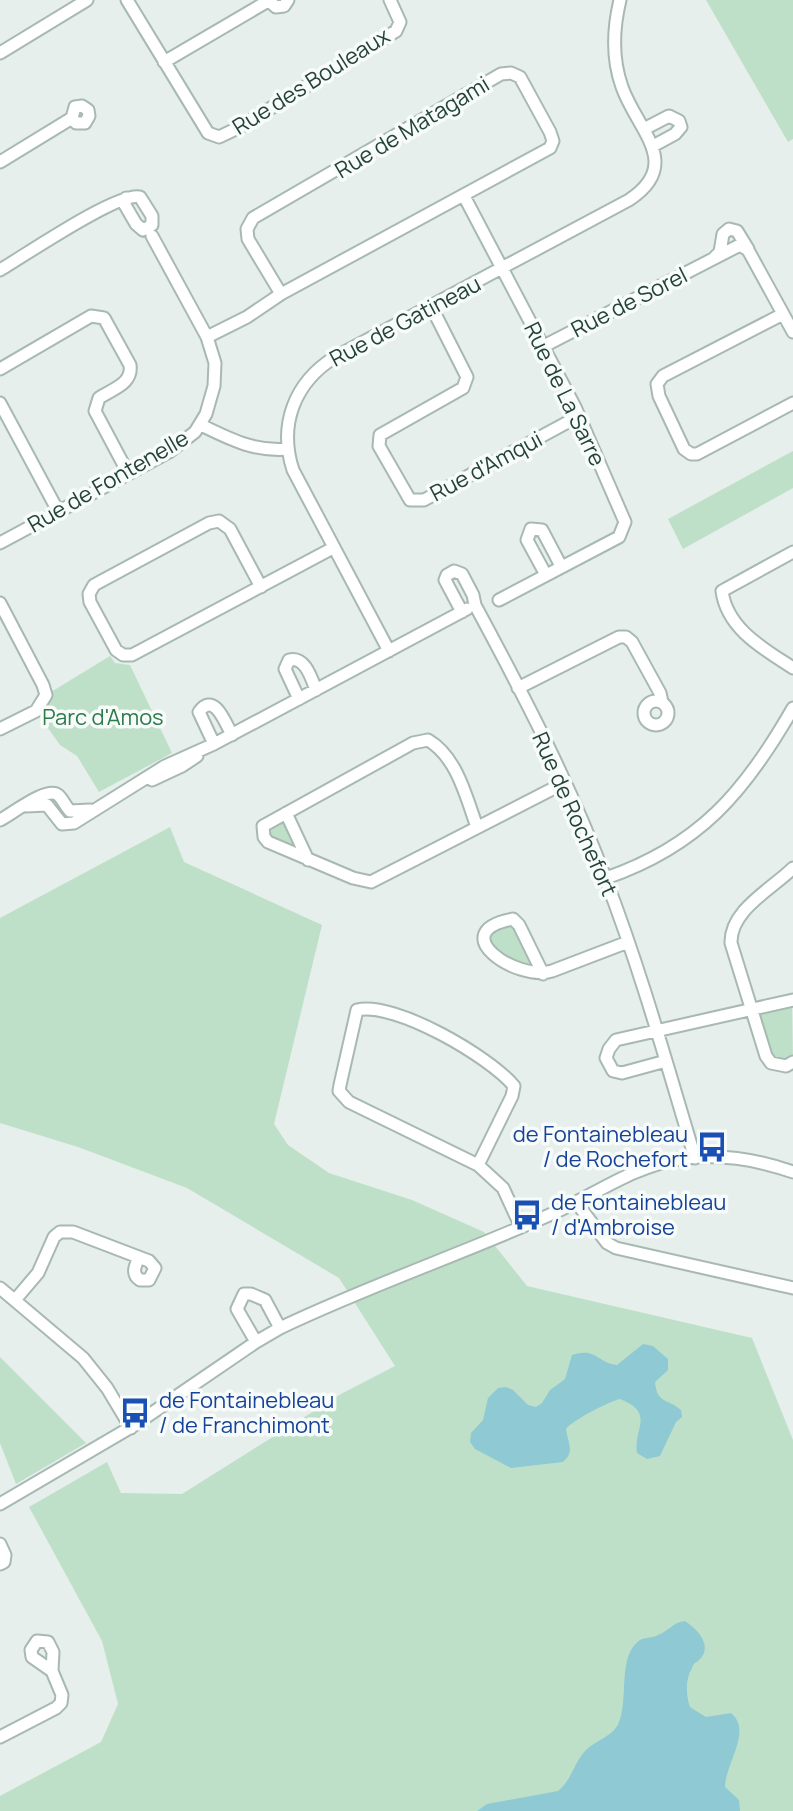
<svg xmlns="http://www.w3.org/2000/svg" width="793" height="1811" font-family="Manrope,sans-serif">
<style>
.green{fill:#bfe0c8}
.water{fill:#8ec9d4}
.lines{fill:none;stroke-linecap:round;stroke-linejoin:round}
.minor-casing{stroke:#a8b8b2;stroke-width:15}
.minor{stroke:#fff;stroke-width:11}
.labels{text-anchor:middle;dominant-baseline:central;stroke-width:7;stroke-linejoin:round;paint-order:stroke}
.street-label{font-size:22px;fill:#24423a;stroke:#f7fbf9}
.park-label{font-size:22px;fill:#2d7a4b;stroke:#f7fbf9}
.transit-label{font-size:22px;fill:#164399;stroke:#f7fbf9;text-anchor:start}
</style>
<rect width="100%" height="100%" fill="#e6efeb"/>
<path class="green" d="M706,0H793V139L788,142Z
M793,451V488L683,549L668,519Z
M110,656L115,663L130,665L172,753L99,792L77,756L60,745L36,711L46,695Z
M286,813L308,860L268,842L263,826Z
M170,827L184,862L322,925L274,1124L288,1145L329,1173L412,1200L484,1232L527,1286L752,1338L793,1440V1811H0V1796L101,1742L118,1704L102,1641L29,1507L107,1462L121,1493L182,1494L341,1394L395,1366L339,1278L187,1188L78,1147L0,1123V918Z
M513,919L543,974L489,952L486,929Z
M792,1000L793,1062L771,1063L754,1011Z
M0,1357L86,1443L16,1484L0,1443Z"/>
<path class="water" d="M643,1344L653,1346L668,1359V1370L655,1382C657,1404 667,1398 681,1410L682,1417L676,1422L660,1456L647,1459L637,1453C633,1429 656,1413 620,1399C610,1401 571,1421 566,1429C568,1443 575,1452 563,1462L511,1468L475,1449L470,1442L471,1433L483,1420L488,1398L498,1388L506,1387L513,1390L528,1405L536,1407L542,1403L550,1390L565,1379L572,1355C597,1347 597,1363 617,1365Z
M685,1621C697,1629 712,1644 701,1658C694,1666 696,1659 692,1668C685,1680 686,1695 690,1707L706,1717L731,1713C753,1731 725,1764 725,1787L739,1800L740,1811H477L487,1804L558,1791C572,1780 574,1762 586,1750C596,1740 614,1736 619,1722C629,1697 617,1656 640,1640C646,1637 653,1638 658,1635C669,1631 673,1622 685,1621Z"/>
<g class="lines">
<g class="minor-casing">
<path id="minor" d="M127,0L208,133L219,137L240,127L396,31L400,22L390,0
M268,0L276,7L284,6L288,0
M0,53L87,0
M164,62L268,1
M511,73L520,77L550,132L553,141L550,148L281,294L248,239L247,229L253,218L501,74Z
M644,129L669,116L679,121L681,127L675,134L653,146
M0,162L72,118L75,107L82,106L88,110L89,116L85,123H76L72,118
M464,196L575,407L625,522L619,537L499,600
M715,257L720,252L723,234L729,229L737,231L748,249
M0,270C24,256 119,191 140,197L152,216V225L143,230L136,224L125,205L126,198
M431,306L467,377L463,388L380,435L379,446L410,500H424L579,416
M783,314L663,376L657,384L659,396L684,449L691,454H697L793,403
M207,337L247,317L281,294
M544,346L740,245L748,250L793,332
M0,369L91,316L104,318L130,365C133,384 112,389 99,398L95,411L128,473
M0,403L58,511
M201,425C230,439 254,452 288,449
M0,543L169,452L195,432L206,414L214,386L215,363L207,337L152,236
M793,552L722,591C727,629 764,649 793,668
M546,575L527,540L531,529L542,530L561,566
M261,587L230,529L219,521L209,523L94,585L89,594L90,602L116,650L123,655H132L333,548
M0,603L43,685L46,695L36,711L0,729
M462,612L445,580L447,575L454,571L462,574L473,595L475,605C523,694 571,786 606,880C641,971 667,1065 695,1158
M389,651L293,470C278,424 295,382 335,357L629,200C684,164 637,130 622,87C612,59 613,29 620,0
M518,688L619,637H626L632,642L660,693L662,702
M299,699L285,669L289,660C305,656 311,677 316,690
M644 713a12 12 0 1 1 24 0a12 12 0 1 1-24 0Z
M214,744L199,712C214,691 225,722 232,735
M152,780L182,766L197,756
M26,806L47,805L62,824L74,823L165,766L214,744L467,609
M286,813L308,860
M0,820C12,814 47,786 58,795C63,799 65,806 70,811L90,810
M477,827C466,797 457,757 428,740L413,743L263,826L264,837L268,842L353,878L371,882L564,783
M793,868C772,889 730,910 731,943L766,1056L771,1063L786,1066L793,1062
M606,878C699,846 745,792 793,708
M543,974L519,925L513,919C443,932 517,982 552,971L628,942
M666,1061L622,1073L613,1071L606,1058L609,1049L616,1040L793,1000
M478,1165L512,1096L514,1086C490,1057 395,1001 357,1010L340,1085L339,1091L349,1102L478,1165L503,1188L521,1227
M576,1202L607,1243L616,1248L793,1288
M0,1288L83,1358L107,1388L131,1428
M15,1300L38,1273L54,1237L60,1232H73L149,1261L155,1268L149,1280H140C131,1274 135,1266 139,1257
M256,1342L237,1309L244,1294H251L265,1300L280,1328
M0,1504L133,1426L256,1342L280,1328C370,1285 465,1253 556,1212C598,1193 632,1167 679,1159C719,1153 755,1159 793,1172
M0,1544L5,1555L4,1562L0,1564
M0,1737L56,1708L61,1703L62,1695L52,1671L53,1652L48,1642L37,1641L31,1650L32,1657L52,1671"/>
</g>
<use href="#minor" class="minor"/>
</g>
<defs>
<g id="bus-bare" transform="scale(2.4)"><path d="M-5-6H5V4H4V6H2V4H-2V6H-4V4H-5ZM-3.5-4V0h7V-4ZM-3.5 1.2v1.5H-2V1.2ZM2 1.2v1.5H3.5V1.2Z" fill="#1a4fb4" stroke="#f7fbf9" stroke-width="2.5" paint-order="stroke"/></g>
</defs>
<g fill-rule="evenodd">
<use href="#bus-bare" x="712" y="1147"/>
<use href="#bus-bare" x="527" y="1215"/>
<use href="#bus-bare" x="135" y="1413"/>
</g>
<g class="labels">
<g class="street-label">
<text transform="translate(311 81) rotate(-32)">Rue des Bouleaux</text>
<text transform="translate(412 127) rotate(-31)">Rue de Matagami</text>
<text transform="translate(629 302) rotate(-27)">Rue de Sorel</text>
<text transform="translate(405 321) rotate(-28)">Rue de Gatineau</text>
<text transform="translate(565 394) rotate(64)">Rue de La Sarre</text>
<text transform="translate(486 466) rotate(-28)">Rue d'Amqui</text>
<text transform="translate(108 481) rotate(-30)">Rue de Fontenelle</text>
<text transform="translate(575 814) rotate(66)">Rue de Rochefort</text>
</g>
<g class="park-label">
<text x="103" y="717">Parc d'Amos</text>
</g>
<g class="transit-label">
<text x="688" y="1134" text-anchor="end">de Fontainebleau<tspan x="688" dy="25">/ de Rochefort</tspan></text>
<text x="551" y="1202">de Fontainebleau<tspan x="551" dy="25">/ d'Ambroise</tspan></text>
<text x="159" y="1400">de Fontainebleau<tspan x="159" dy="25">/ de Franchimont</tspan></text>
</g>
</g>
</svg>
